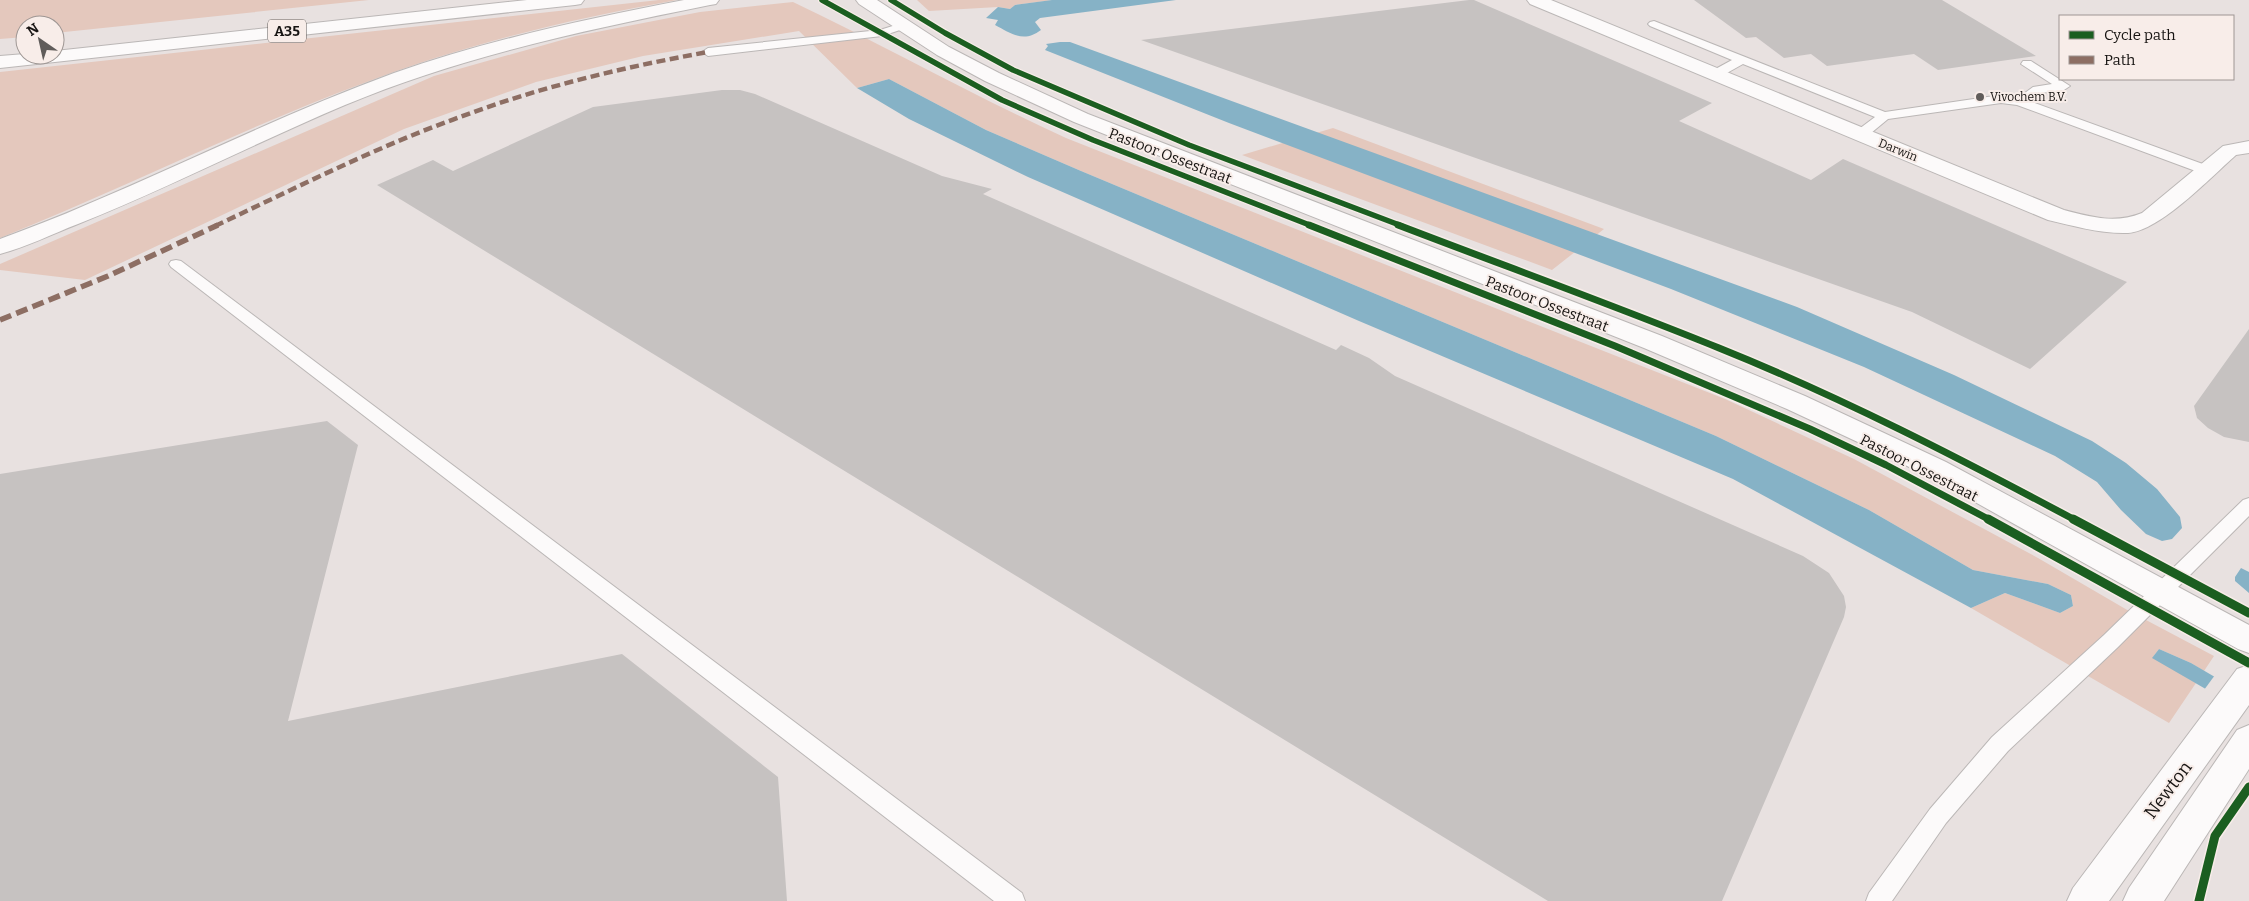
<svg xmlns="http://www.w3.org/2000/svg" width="2249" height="901" font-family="Bitter,serif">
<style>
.green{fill:#e4c8bd}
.water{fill:#86b2c6}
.pier{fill:#e8e1e0}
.building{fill:#c6c2c1}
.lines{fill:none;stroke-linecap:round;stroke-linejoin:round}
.lane-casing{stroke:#bbb7b6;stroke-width:2}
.street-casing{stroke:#bbb7b6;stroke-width:2}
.secondary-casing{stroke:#bbb7b6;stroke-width:2}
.highway-casing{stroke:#bbb7b6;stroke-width:2}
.lane{fill:#fcfafa;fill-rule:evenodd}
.street{fill:#fcfafa;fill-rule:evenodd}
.secondary{fill:#fcfafa;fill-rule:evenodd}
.highway{fill:#fcfafa;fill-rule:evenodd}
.quiet-far1{stroke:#8d6e63;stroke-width:4.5;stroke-dasharray:9 4.5;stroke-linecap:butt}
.quiet{stroke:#8d6e63;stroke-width:5.5;stroke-dasharray:12 5.5;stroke-linecap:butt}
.cycleway-far2-casing{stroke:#f8ede9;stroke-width:8}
.cycleway-far1-casing{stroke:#f8ede9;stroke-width:10}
.cycleway-casing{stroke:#f8ede9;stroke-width:12}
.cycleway-far2{stroke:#1b5e20;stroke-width:5.5}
.cycleway-far1{stroke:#1b5e20;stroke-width:7}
.cycleway{stroke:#1b5e20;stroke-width:9}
.poi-dot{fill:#605c5a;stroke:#f8ede9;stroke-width:2}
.labels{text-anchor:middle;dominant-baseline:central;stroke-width:4;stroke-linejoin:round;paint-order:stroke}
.far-poi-label{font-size:12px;fill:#171412;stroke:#f8ede9;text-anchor:start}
.far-street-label{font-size:12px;fill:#171412;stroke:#f8ede9}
.shield{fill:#f8ede9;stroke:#5a5552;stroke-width:1}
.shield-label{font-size:14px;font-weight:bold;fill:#171412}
.street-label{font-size:15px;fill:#171412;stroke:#f8ede9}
.near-street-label{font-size:18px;fill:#171412;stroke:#f8ede9}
</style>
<rect width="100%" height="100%" fill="#e8e1e0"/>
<path class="green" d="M0,0H369L55,33V25H25V37L0,39Z
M659,0H677C570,19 466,44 364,83C241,129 122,189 0,238V72Z
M917,0H1053L1015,5L1010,9L998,7L929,11Z
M793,2C885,46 974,96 1066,138L1725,399L1854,459L2038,558L2129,611L2214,656L2204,671L2191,663L2159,649L2153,657L2196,683L2169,723L1971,608L2005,593L2060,613L2073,606L2071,595L2048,584L1973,570L1869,510L1716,436L1081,171L986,130L889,79L857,88L799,31L643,56L536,82L404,129L85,280L0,270V264L434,76L576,36L700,12Z
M1333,128L1604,229L1552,270L1242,155Z"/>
<path class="water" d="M1052,0H1176L1040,18L1035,22L1041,30C1024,43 1012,34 995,25L998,20L986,18L998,7L1010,9L1015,5Z
M1060,42H1070L1797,307L1954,375L2092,441L2126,463L2157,489L2180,517L2182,528L2172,539L2162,541L2146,534L2121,510L2097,482L2055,456L1864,367L1671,289L1229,123L1045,50L1048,46L1046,44Z
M889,79L986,130L1081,171L1716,436L1869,510L1973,570L2048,584L2071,595L2073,606L2060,613L2005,593L1971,608L1733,479L1359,321L1028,177L909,119L857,88Z
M2241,568L2249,572V593L2235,581V577Z
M2159,649L2191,663L2249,697V714L2152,658Z"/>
<path class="pier" d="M2215,675L2249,694V716L2204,690Z"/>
<path class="building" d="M1469,0H1474L1712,103L1679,121L1811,180L1843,159L2127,282L2030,369L1912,312L1141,40Z
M1694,0H1942L2036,56L1938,70L1914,54L1827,66L1811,54L1784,58L1756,37L1746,38Z
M722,90H740L755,94L942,176L992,189L983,194L1336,350L1341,345L1369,358L1395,376L1803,556L1829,573L1844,596L1846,607L1844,617L1722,901H1548L377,185L433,160L453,171L593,107Z
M2249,329V442L2224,437L2208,428L2197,418L2194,406Z
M327,421L358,445L288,721L622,654L778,777L787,901H0V474Z"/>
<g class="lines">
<g class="lane-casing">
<path id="lane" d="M1654,21L1885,112L2001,95L2018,98L2033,87L2052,84L2021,64L2023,61H2031L2070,86L2064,90L2041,93L2029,101L2211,167L2213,170L2206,174L2201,173L2017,105L2001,103L1888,119L1865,138H1855L1854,135L1855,132L1875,117L1743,64L1718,78H1710L1708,75L1710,72L1732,60L1650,26L1648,24L1650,22Z
M902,23L906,24L908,26L906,28L882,36L708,56L702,52L708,48L880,30Z
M176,260L181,261L1022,893L1025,901H994L171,267L169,264L171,261Z
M2249,498V516L2118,647L2008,751L1946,823L1892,901H1866L1869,893L1930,809L1992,737L2104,635L2243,500Z"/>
</g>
<g class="street-casing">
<path id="street" d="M1527,0H1551L2064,210C2091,217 2115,224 2142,213L2223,146L2249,141V153L2236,155C2211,177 2160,231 2128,233C2101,234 2074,226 2048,220L1530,4Z
M2249,665V705L2109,901H2067L2073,888L2237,669Z
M2249,725V769L2164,901H2123L2129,888L2237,730Z"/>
</g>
<g class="secondary-casing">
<path id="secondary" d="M856,0H877L949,47L999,73L1088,114L1662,336L1805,396L1946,462L2249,625V653L2238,649L1966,497L1892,458L1787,409L1644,348L1074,122L985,81L937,55L859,4Z"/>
</g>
<g class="highway-casing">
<path id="highway" d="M527,0H584L581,4L575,5L0,68V56L25,54L55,55V51Z
M684,0H719L716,4L710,5C586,30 462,56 345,105C255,143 168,188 78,224C52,234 27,247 0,254V239C29,228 59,217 88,204C190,161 290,111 394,73C488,40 586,19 684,0Z"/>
</g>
<use href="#lane" class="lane"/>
<use href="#street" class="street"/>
<use href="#secondary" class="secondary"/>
<use href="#highway" class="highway"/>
<path class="quiet-far1" d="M215,226C296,188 376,147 460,117C540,87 624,67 708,52"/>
<path class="quiet" d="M0,320L108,276L218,225"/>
<g class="cycleway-far2-casing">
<path id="cycleway-far2" d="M822,0L1002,100L1093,140L1312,226
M891,0L945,33L1013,70L1189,145L1402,226"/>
</g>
<g class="cycleway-far1-casing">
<path id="cycleway-far1" d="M1309,225L1615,346L1810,429L1886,465L1990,520
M1398,225C1505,266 1613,305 1719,348C1841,397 1959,458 2075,520"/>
</g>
<g class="cycleway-casing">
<path id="cycleway" d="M1988,519L2249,663
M2073,519L2249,613
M2199,901L2215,836L2249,787"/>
</g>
<use href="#cycleway-far2" class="cycleway-far2"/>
<use href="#cycleway-far1" class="cycleway-far1"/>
<use href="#cycleway" class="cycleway"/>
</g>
<circle class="poi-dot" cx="1980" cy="97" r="5"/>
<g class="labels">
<g class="far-poi-label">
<text x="1990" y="97">Vivochem B.V.</text>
</g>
<g class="far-street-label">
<text transform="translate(1898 150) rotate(22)">Darwin</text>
</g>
<rect class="shield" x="268" y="19.5" width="38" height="23" rx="4"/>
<g class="shield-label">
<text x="287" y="31">A35</text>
</g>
<g class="street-label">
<text transform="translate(1170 156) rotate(21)">Pastoor Ossestraat</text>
<text transform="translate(1547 304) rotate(21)">Pastoor Ossestraat</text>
<text transform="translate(1919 468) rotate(27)">Pastoor Ossestraat</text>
</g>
<g class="near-street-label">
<text transform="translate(2168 790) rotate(-53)">Newton</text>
</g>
</g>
<rect x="2059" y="15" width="175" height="65" fill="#f8ede9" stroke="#9e9693"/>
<rect x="2069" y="31" width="25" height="8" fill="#1b5e20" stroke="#9e9693"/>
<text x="2104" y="40" font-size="15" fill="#171412">Cycle path</text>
<rect x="2069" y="56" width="25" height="8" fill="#8d6e63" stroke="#9e9693"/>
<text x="2104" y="65" font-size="15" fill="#171412">Path</text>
<g transform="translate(40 40) rotate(326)"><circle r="24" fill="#f8ede9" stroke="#9e9693"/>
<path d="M0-4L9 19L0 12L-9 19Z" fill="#605c5a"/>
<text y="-8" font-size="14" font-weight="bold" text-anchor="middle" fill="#171412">N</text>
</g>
</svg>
